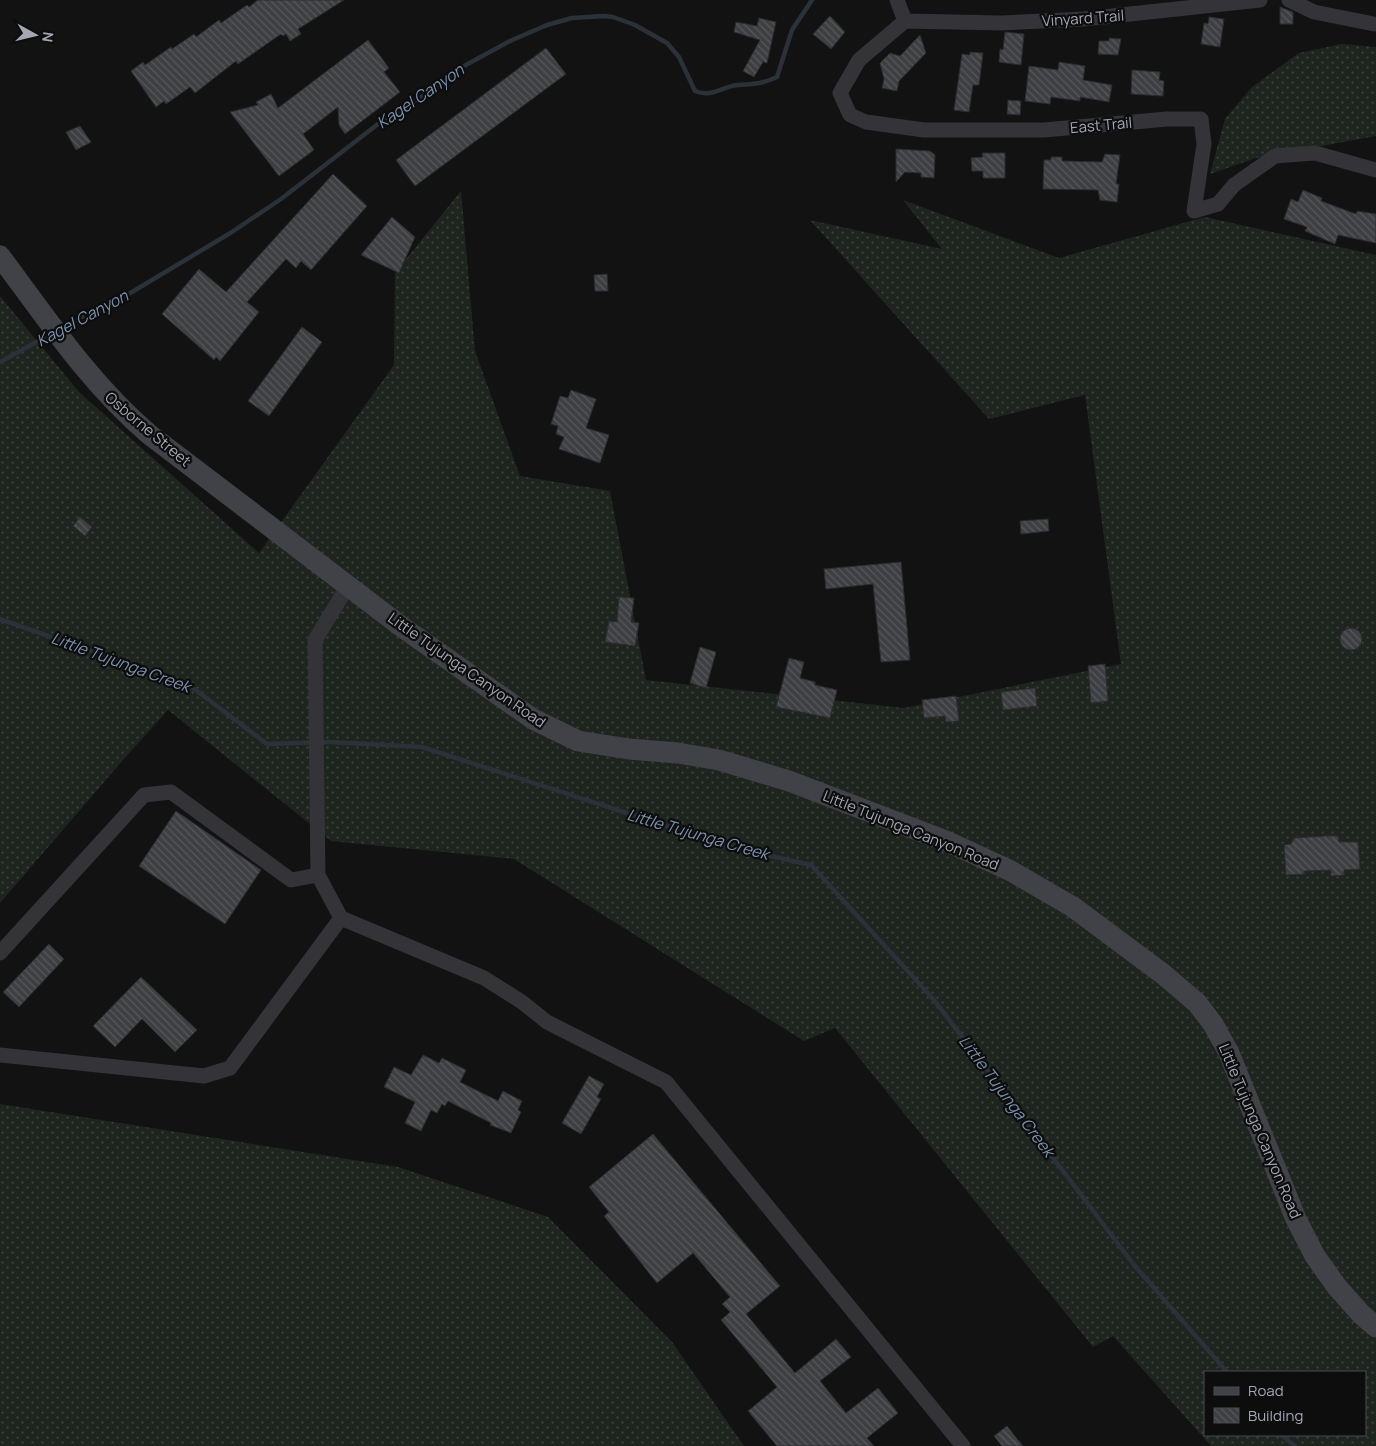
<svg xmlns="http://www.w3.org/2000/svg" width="1376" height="1446" font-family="Manrope,sans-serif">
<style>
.grass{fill:url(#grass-dots);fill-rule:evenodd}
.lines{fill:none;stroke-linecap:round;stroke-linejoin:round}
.stream{stroke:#2b3138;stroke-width:4.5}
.building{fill:url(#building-back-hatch);stroke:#2c2c2f}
.street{stroke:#333338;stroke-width:15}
.secondary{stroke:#414248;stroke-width:21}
.labels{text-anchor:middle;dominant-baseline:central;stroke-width:4.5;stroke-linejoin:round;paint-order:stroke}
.street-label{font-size:15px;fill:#a4a7b3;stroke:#0d0d0e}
.water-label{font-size:16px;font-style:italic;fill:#7c92ad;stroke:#0d0d0e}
</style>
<defs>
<pattern id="grass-dots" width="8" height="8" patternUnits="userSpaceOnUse" patternTransform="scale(1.25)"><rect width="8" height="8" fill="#1e251f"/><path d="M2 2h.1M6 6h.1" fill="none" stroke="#3c423d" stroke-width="1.8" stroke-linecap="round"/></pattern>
<pattern id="building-back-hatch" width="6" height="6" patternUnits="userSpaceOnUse" patternTransform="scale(1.25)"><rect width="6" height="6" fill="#3e3f43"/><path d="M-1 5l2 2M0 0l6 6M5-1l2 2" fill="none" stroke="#57585c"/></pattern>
</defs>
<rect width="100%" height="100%" fill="#121213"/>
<path class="grass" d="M1342,44L1376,47V136L1256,158L1210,174L1225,119L1252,87L1299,53Z
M461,191L475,351L520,476L610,491L646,680L904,708L1121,664L1085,395L989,419L810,220L942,249L903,200L1059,258L1205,217L1376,255V1446H1211L1113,1336L1093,1347L835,1028L804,1041L514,859L331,841L168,710L123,760L0,903V296L79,392L259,553L394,365L395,273ZM1205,1372H1365V1435H1205Z
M0,1104L398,1167L548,1217L672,1342L744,1446H0Z"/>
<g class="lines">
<path class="stream" d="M62,328L87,314L102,310L232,232L281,199L378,124L426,94L464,66L510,41L547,25L572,18L604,16L613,17L635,25L667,43L679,57L695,91C711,98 722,87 737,85C752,84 763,84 777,77L792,30L812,0
M0,362L51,334
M0,619L189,685L267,744L330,742L422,747L735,848L811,865L935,1001L1134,1265L1227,1372
M1281,1435L1295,1446"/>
</g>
<path class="building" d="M258,0H344L298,29L301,34L290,41L286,34L283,36L281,34L238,64L236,61L195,93L190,87L166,104L164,101L156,107L131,71L143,62L145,65L171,47L172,49L194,34L196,37L219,20L221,23L247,5L249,7Z
M1280,7L1293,12V24H1280Z
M830,16L845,32L831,49L813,34Z
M1209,17L1224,19L1220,47L1201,44L1204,23L1208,24Z
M759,18L776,22L767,63L763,62L754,77L743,71L760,40L734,32L736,22L757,26Z
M1005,32L1024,34L1021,65L999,62L1000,49L1003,50Z
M920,35L926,53L899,81L897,91L882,88L884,79L880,63L890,53L900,56Z
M1109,38L1121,39L1118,55L1098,54L1099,41H1109Z
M368,40L389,68L384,72L400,92L345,134L339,125L338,107L303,134L314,150L279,176L230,112L258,105L256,102L271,94L278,108Z
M546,48L566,74L415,186L396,160Z
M970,52L983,53L979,85H973L969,112L954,110L962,54L970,55Z
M1059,62L1085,66L1083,80L1112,85L1109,102L1080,97V101L1051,97L1050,104L1025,101L1029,66L1058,70Z
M1132,70L1160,72L1159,80L1164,81L1163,96L1131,94Z
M1008,100L1021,101L1020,115L1007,114Z
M80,126L91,142L76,150L66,132Z
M896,149L930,151L935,155L934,178L921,177V173L905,172L896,182Z
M982,153H1005V178H983V171H972L971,158L983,157Z
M1105,154L1120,155L1116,184H1119L1117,202L1100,200L1098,190L1043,189L1044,160H1051V157H1062V161L1102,162Z
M333,174L367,206L311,270L301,261L296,268L286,259L247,302L259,312L220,361L216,357L214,360L162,314L199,269L226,292Z
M1303,190L1322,198L1321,201L1356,214L1357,211L1376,214V243L1338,235L1335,244L1305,231L1307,227L1284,219L1291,199L1298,202Z
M392,217L415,237L399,273L361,255Z
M607,274L608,291H595L594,275Z
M302,327L322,342L269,416L248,401Z
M571,390L596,399L586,428L609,435L600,463L559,449L564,437L556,434L558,426L551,424L560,396L568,398Z
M80,517L92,527L85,536L73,526Z
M1048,519L1049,531L1021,534L1020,521Z
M901,562L910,660L881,662L873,584L826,589L824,569Z
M619,597L634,598L631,622L639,623L635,646L605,642L609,621L617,622Z
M1340 639a11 11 0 1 1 22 0a11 11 0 1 1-22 0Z
M700,647L716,652L706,688L690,683Z
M789,658L804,662L800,678L815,682V685L837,690L830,718L776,707Z
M1105,664L1108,701L1091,703L1088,666Z
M1035,688L1037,706L1003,710L1001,692Z
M956,696L959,721L946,722L945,716L924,718L922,700Z
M176,811L261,870L225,924L139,866Z
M1325,836H1338L1339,842H1358L1360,869L1344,870V875L1331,876V870L1304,871L1305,874L1286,875L1284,845L1291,844L1294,838Z
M49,944L64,959L19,1007L3,992Z
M141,977L197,1030L175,1052L142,1019L115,1047L93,1026Z
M423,1055L439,1063L442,1058L466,1070L460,1082L498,1101L503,1091L522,1101L518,1110L521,1112L511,1133L490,1125L491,1123L448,1101L445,1106L442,1104L437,1113L431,1110L421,1131L405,1123L415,1102L384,1087L394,1067L411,1075Z
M589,1076L604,1084L597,1097L601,1099L581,1134L562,1123Z
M653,1134L780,1286L746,1314L795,1373L836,1339L851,1357L820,1381L846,1413L878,1388L898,1413L867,1438L874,1446H777L748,1411L777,1387L721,1320L730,1312L722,1304L730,1297L693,1253L657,1283L604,1216L609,1212L589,1187Z
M1007,1426L1018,1440L1023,1446H1002L994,1436Z"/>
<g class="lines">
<path class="street" d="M897,0L905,21
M1289,0L1314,12L1374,24
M905,21L859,60L840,93L850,115L866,122L924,130H1044L1167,119H1201L1204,144L1194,211L1218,204L1234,185L1275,156L1315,153L1376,170
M905,21L1001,23L1084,19L1260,0
M349,584L315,640L318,875L341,918L484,978L522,1002L547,1022L666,1082L963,1446
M0,953L144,795L171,792L291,880L318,875
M0,1055L204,1076L230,1068L341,918"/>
<path class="secondary" d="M0,256C47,319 90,384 150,435L402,627L533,719L578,741L629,749L678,753L719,760L789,781L946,841L1011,871L1073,907L1163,974L1197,1003L1213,1024L1229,1053L1296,1219L1315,1256L1337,1287L1361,1314L1376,1327"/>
</g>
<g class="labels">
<g class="street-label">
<text transform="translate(1083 18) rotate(-4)">Vinyard Trail</text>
<text transform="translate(1101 125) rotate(-5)">East Trail</text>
<text transform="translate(148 429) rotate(40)">Osborne Street</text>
<text transform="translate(467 670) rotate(35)">Little Tujunga Canyon Road</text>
<text transform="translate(911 830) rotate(22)">Little Tujunga Canyon Road</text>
<text transform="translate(1260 1131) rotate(67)">Little Tujunga Canyon Road</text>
</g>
<g class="water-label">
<text transform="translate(420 96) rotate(-34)">Kagel Canyon</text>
<text transform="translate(82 318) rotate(-28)">Kagel Canyon</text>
<text transform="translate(121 662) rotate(20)">Little Tujunga Creek</text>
<text transform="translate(698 834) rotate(16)">Little Tujunga Creek</text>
<text transform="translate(1007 1096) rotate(53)">Little Tujunga Creek</text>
</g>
</g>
<rect x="1204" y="1371" width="162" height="65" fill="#0d0d0e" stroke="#494b50"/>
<rect x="1214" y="1387" width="25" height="8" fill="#414248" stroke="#494b50"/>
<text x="1248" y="1396" font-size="15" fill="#a4a7b3">Road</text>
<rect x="1214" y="1408" width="25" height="15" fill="url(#building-back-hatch)" stroke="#494b50"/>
<text x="1248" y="1421" font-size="15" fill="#a4a7b3">Building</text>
<g transform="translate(35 35) rotate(98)" stroke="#0d0d0e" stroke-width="4" paint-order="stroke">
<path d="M0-4L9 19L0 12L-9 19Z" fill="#a4a7b3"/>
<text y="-8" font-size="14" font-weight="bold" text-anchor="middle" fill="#a4a7b3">N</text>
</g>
</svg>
